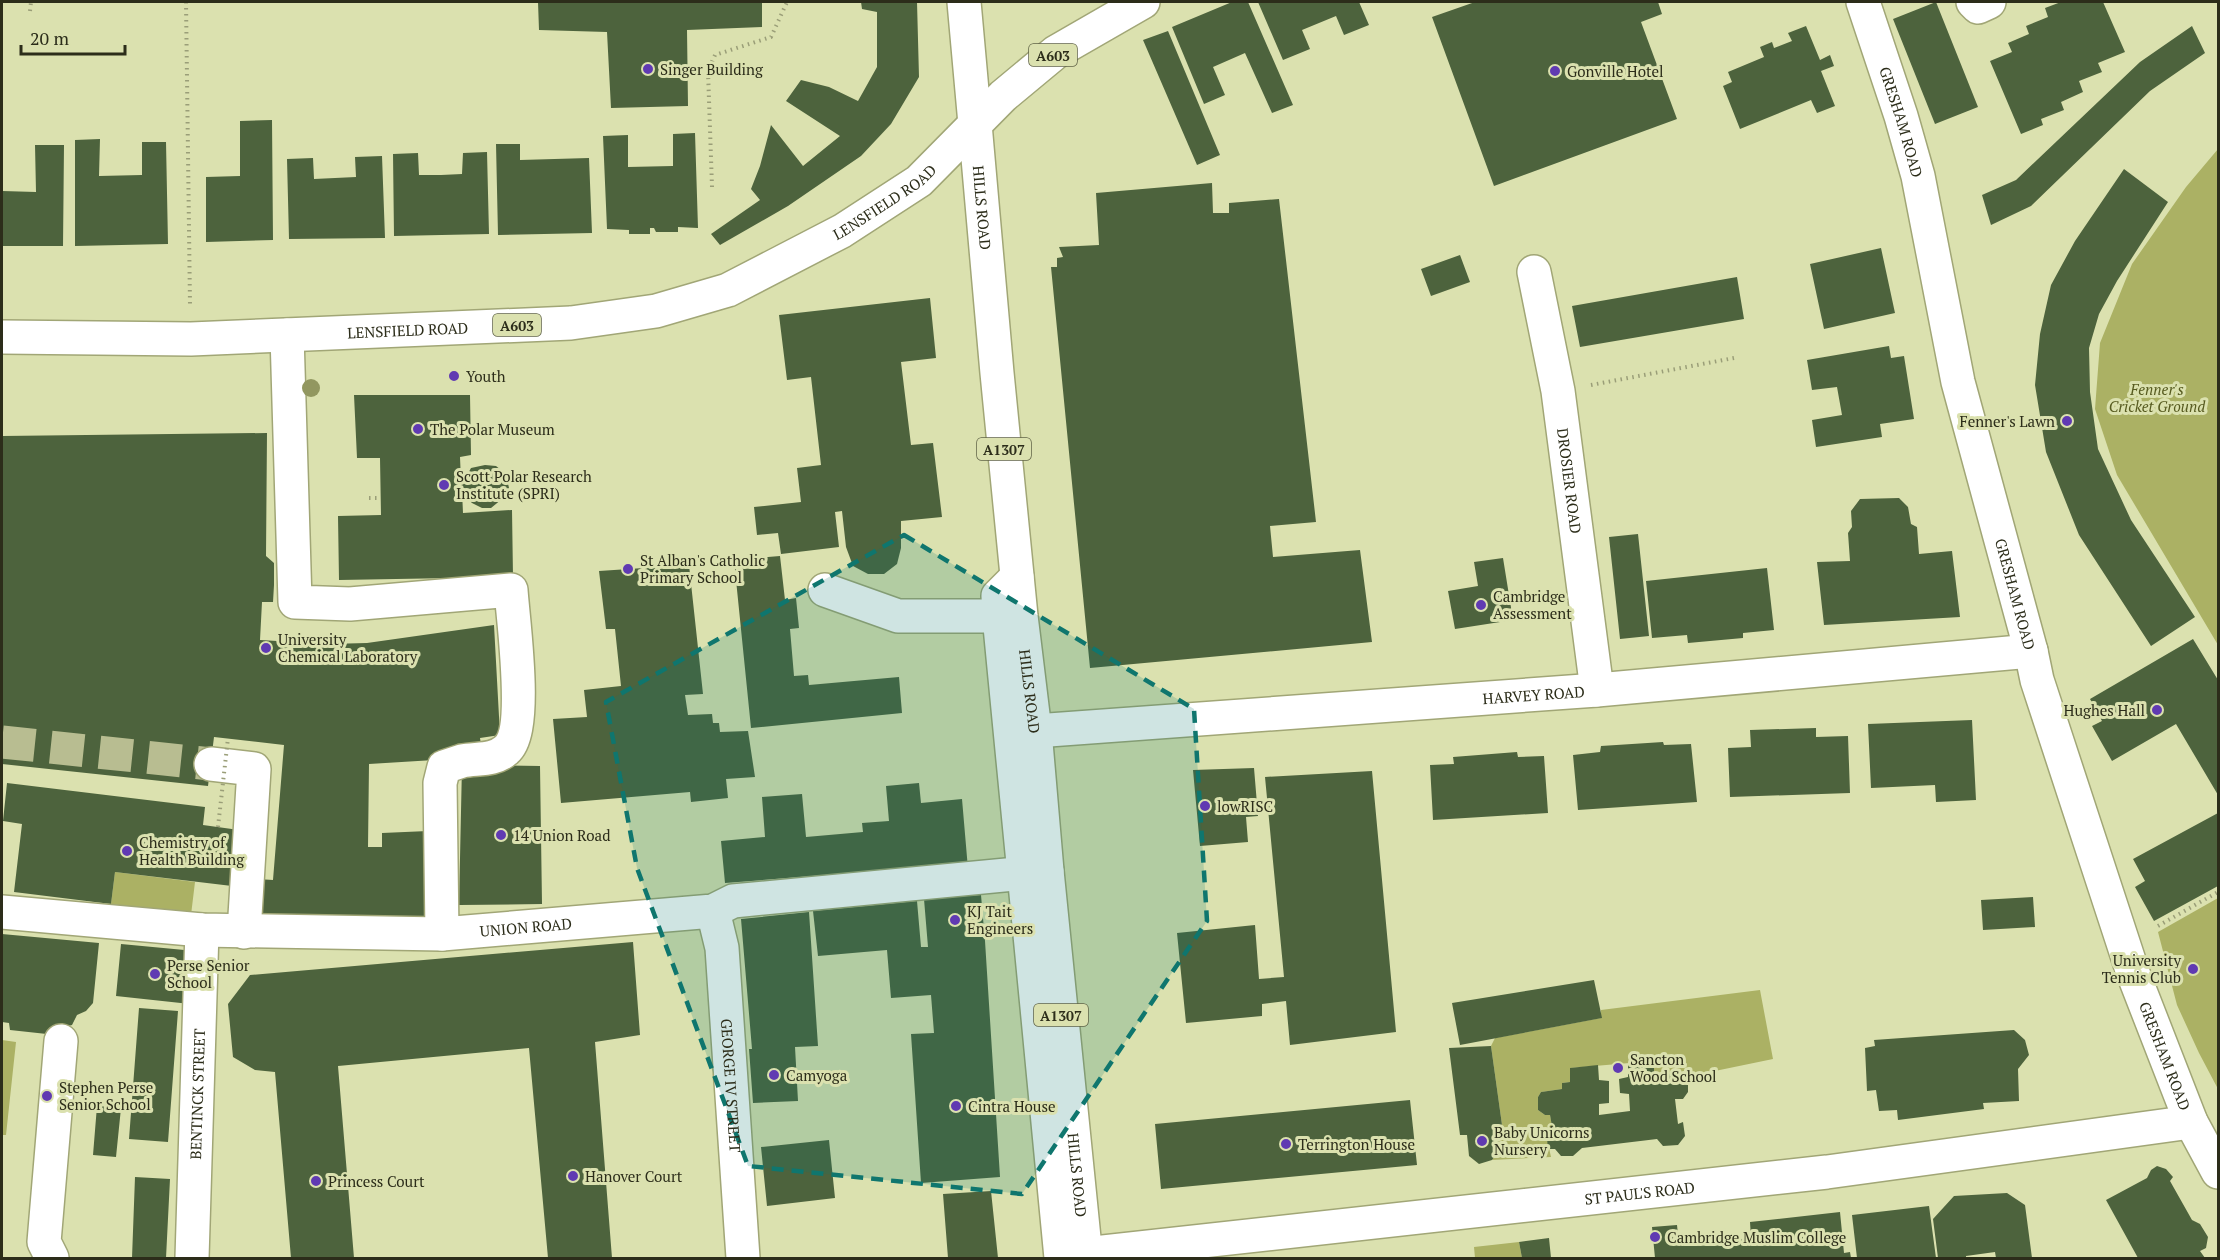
<svg xmlns="http://www.w3.org/2000/svg" width="2220" height="1260" font-family="'PT Serif',serif">
<style>
.green{fill:#abb164}
.building{fill:#4d633d}
.lines{fill:none;stroke-linecap:round;stroke-linejoin:round}
.minor-tunnel{stroke:#b8bd91;stroke-width:33;stroke-dasharray:33 16;stroke-linecap:butt}
.minor-casing{stroke:#a1a676;stroke-width:36}
.major-casing{stroke:#a1a676;stroke-width:36}
.path{stroke:#9a9e78;stroke-width:4;stroke-dasharray:1.5 4.5;stroke-linecap:butt}
.minor{stroke:#fff;stroke-width:33}
.major{stroke:#fff;stroke-width:33}
.path-bridge{stroke:#9a9e78;stroke-width:4;stroke-dasharray:1.5 4.5;stroke-linecap:butt}
.tree{fill:#929760}
.marked{fill:#0f766e;fill-opacity:0.2;stroke:#0f766e;stroke-width:4.5;stroke-dasharray:12 8;stroke-linejoin:round}
.poi-dot{fill:#603ab2;stroke:#dbe1af;stroke-width:2}
.labels{text-anchor:middle;dominant-baseline:central;stroke-width:6;stroke-linejoin:round;paint-order:stroke}
.shield{fill:#dbe1af;stroke:#606347;stroke-width:1.5}
.shield-label{font-size:14px;font-weight:bold;fill:#2c2d1a}
.poi-label{font-size:15px;fill:#2c2d1a;stroke:#dbe1af;text-anchor:start}
.street-label{font-size:15px;fill:#2c2d1a;stroke:#dbe1af}
.park-label{font-size:15px;font-style:italic;fill:#575b20;stroke:#dbe1af}
</style>
<rect width="100%" height="100%" fill="#dbe1af"/>
<path class="green" d="M2218,149V645L2117,475L2095,409L2100,343L2132,264L2186,187Z
M115,872L195,882L191,915L111,904Z
M2218,898V1089L2199,1053L2177,1005L2158,932Z
M1760,990L1773,1059L1681,1078L1680,1073L1654,1075L1653,1061L1571,1068L1570,1082L1562,1083V1089L1541,1092L1538,1097V1110L1545,1115H1550L1554,1138L1547,1139L1551,1157L1492,1160L1499,1151L1498,1132H1503L1491,1046L1495,1038L1601,1018V1010Z
M2,1040L16,1042L6,1135H2Z
M1519,1242L1522,1258H1475L1474,1247Z"/>
<path class="building" d="M538,2H762V27L687,30L688,106L611,108L607,32L539,30Z
M861,2H917L919,77L891,124L861,156L788,206L720,245L711,234L760,200L751,189L760,166L771,125L803,166L840,136L786,101L801,80L829,87L858,101L877,67V12L862,9Z
M1232,2H1248L1293,105L1272,113L1245,53L1213,67L1225,95L1204,104L1172,27Z
M1258,2H1359L1369,25L1344,35L1336,16L1302,30L1310,49L1283,60Z
M1475,2H1658L1662,14L1641,22L1677,119L1494,186L1432,17Z
M1936,2L1978,107L1935,124L1893,19Z
M2061,2H2103L2125,52L2098,63L2102,72L2079,81L2083,92L2061,102L2064,110L2041,119L2043,125L2021,134L1990,61L2012,52L2008,43L2029,34L2026,26L2048,17L2045,8Z
M1806,26L1820,60L1830,55L1834,66L1821,71L1835,106L1817,113L1811,100L1740,129L1723,86L1732,82L1728,72L1764,57L1760,47L1772,42L1774,48L1792,41L1788,33Z
M2192,26L2205,53L2150,91L2031,206L1991,225L1982,195L2016,180L2140,62Z
M1168,31L1220,155L1197,165L1143,40Z
M272,120L273,240L206,242V177L240,176V121Z
M695,133L698,228L678,227V232H656L654,228H650V234H629V230L607,229L603,136L628,135V167L673,166V134Z
M100,139L99,176L142,175V142H166L168,244L75,246V140Z
M496,144H520V160L589,158L592,233L498,235Z
M35,145H64L63,246H2V191L36,192Z
M487,152L489,234L394,236L393,154L418,153L419,175H441L462,174L463,153Z
M382,156L385,238L289,239L287,159L313,158L314,179L356,177L355,157Z
M2124,169L2168,202L2117,281L2099,314L2089,348L2090,392L2098,449L2131,520L2195,617L2151,646L2079,535L2046,452L2035,385L2040,334L2051,285L2075,241Z
M1212,183L1213,213H1229V203L1279,199L1316,522L1270,526L1273,557L1360,550L1372,642L1090,668L1051,267H1057V258L1063,257L1059,247L1099,245L1096,193Z
M1881,248L1895,313L1824,329L1810,264Z
M1460,255L1470,282L1431,296L1421,269Z
M1737,277L1744,319L1580,347L1572,306Z
M930,298L936,358L901,362L911,445L933,443L942,517L901,521V548L897,564L884,574H868L853,566L846,547L842,511L835,512L839,547L781,554L778,533L757,535L754,507L801,502L797,468L821,465L811,377L787,380L779,315Z
M1889,346L1891,358L1904,356L1914,419L1880,424L1882,437L1816,447L1812,420L1842,415L1837,387L1812,390L1807,360Z
M354,395H470L471,455L460,457L461,481H464L471,468L485,465L496,466L506,474L509,488L502,499L491,508H482L472,503L466,497L465,491H462L463,513L512,510L513,577L339,580L338,516L381,515L380,458H357Z
M267,433L266,556L274,563V585L273,602H262L260,640L329,644L367,643L494,625L500,735L480,738L483,757L369,764L368,847H382V833L428,831L427,926L255,922L257,879L273,880L284,745L214,737L208,786L2,764V436Z
M1899,498L1908,507L1911,524L1917,527L1919,554L1952,551L1960,617L1824,625L1817,562L1850,561L1848,533L1852,527L1851,511L1860,499Z
M1638,534L1649,636L1620,639L1609,537Z
M780,556L785,600L796,598L799,628L790,629L794,676L808,675L809,685L899,677L902,713L751,728L734,560Z
M1503,558L1513,620L1455,629L1448,591L1478,586L1474,562Z
M689,565L703,694L685,695L688,715L712,714L713,723H719L720,732L748,731L755,777L726,779L728,798L691,802L690,792L561,803L553,719L587,717L584,690L621,686L615,629H606L599,571Z
M1767,568L1774,630L1743,633V638L1688,643L1687,635L1652,638L1646,581Z
M2193,639L2218,680V795L2176,724L2112,761L2092,726L2102,721L2090,699Z
M1972,720L1976,800L1936,802L1935,785L1871,788L1868,724Z
M1816,728V737L1848,736L1850,793L1730,797L1728,748L1751,747L1750,730Z
M1663,742L1664,745L1691,744L1697,802L1578,810L1573,755L1600,752L1601,746Z
M1517,752L1518,757L1544,756L1548,813L1433,820L1430,765L1454,764L1453,757Z
M462,765L540,766L542,904L459,905Z
M1254,768L1258,816L1246,817L1248,842L1200,846L1193,770Z
M1372,771L1396,1032L1290,1045L1286,1001L1262,1004V1016L1186,1023L1177,933L1255,925L1259,979L1284,977L1265,777Z
M7,783L205,807L203,825L239,830L232,886L115,872L111,904L14,892L22,824L3,821Z
M919,783L921,803L962,799L968,869H900L725,883L721,841L765,837L762,797L802,794L806,837L863,832L862,823L889,821L886,786Z
M2218,813V886L2154,921L2135,887L2145,881L2133,859Z
M981,895L985,941L1000,1177L921,1183L911,1034L934,1033L931,995L891,998L887,950L818,956L813,911L917,901L921,947H928L924,899Z
M2033,897L2035,927L1983,930L1981,900Z
M809,912L818,1046L795,1047L798,1101L753,1103L749,1049H752L741,919Z
M2,934L99,943L93,1003L86,1011L77,1015L72,1025L61,1028L56,1035L10,1030L9,1023L2,1022Z
M633,942L640,1035L595,1042L612,1258H548L529,1048L338,1066L354,1258H291L275,1072L255,1070L233,1057L228,1004L250,975Z
M121,944L195,951L190,1004L116,996Z
M1594,980L1602,1018L1460,1045L1452,1003Z
M139,1008L178,1011L168,1142L129,1139Z
M2014,1030L2025,1040L2029,1055L2018,1069L2019,1101L1983,1103L1984,1109L1898,1120L1897,1110L1879,1111L1876,1090L1867,1091L1865,1048L1875,1046L1874,1040Z
M1491,1046L1503,1132H1498L1499,1151L1492,1160L1479,1164L1469,1156L1467,1135H1460L1449,1048Z
M1654,1061V1075L1681,1073V1078L1688,1084V1092L1683,1099H1675L1678,1124L1683,1122L1685,1136L1678,1145L1663,1146L1657,1139L1582,1148L1573,1156H1561L1555,1149H1548L1547,1139L1554,1138L1550,1115H1545L1538,1110V1097L1541,1092L1562,1089V1083L1570,1082V1068L1598,1065L1599,1080L1609,1081V1103L1599,1104V1115L1630,1111L1629,1094L1620,1093L1619,1079L1628,1077V1063Z
M1410,1100L1417,1165L1161,1189L1155,1124Z
M97,1106L121,1108L116,1157L93,1155Z
M829,1140L835,1198L767,1206L761,1147Z
M2157,1166L2166,1169L2173,1177L2170,1181L2192,1220L2200,1224L2208,1237L2206,1248L2200,1251L2205,1258H2138L2106,1200L2147,1178L2151,1170Z
M135,1177L170,1179L166,1258H132Z
M991,1191L998,1258H948L943,1194Z
M2007,1193L2025,1205L2032,1258H1996L1995,1252L1966,1256V1258H1938L1933,1219L1954,1196Z
M1929,1206L1936,1258H1857L1852,1215Z
M1840,1212L1844,1253L1850,1252L1851,1258H1655L1652,1227L1677,1225L1679,1245L1751,1238L1750,1222Z
M1549,1238L1551,1258H1522L1519,1242Z"/>
<g class="lines">
<path class="minor-tunnel" d="M2,742L211,764"/>
<g class="minor-casing">
<g id="minor">
<path d="M964,2L975,124"/>
<path id="s1" d="M1863,2L1901,116L1918,176L1958,382L2031,651L2037,680L2133,973L2191,1122L2218,1172"/>
<path d="M1973,2L1978,7L1989,2"/>
<path id="s2" d="M1534,272L1558,391L1597,690"/>
<path d="M287,335L295,602L350,604L511,590C513,621 529,731 506,750C494,761 477,758 462,761C456,763 450,765 444,767L440,783L442,934"/>
<path d="M1017,577L998,596L999,616C1021,830 1040,1044 1061,1258"/>
<path d="M825,590L898,616H1019"/>
<path id="s3" d="M1035,731L1597,690L2031,651"/>
<path d="M211,764L254,769L244,932"/>
<path id="s4" d="M713,911L722,948L743,1258"/>
<path id="s5" d="M2,912L202,930L442,934L713,911L733,901L1047,871"/>
<path id="s6" d="M1085,1254L1827,1172L2191,1122"/>
<path d="M52,1258L44,1242L61,1041"/>
<path id="s7" d="M192,1258L202,930"/>
</g>
</g>
<g class="major-casing">
<g id="major">
<path id="s8" d="M975,124L997,373L1021,616L1035,731L1047,871L1086,1258"/>
<path id="s9" d="M2,337L191,339L571,323L656,311L728,290L842,231L919,181L1003,96L1056,52L1143,2"/>
</g>
</g>
<path class="path" d="M186,2L190,305
M30,11L31,2
M712,187L708,71L715,55L771,37L787,2
M1591,385L1734,358
M369,498H381
M2158,926L2218,892"/>
<use href="#minor" class="minor"/>
<use href="#major" class="major"/>
<path class="path-bridge" d="M218,827L228,738"/>
</g>
<circle class="tree" cx="311" cy="388" r="9"/>
<path class="marked" d="M904,535L1194,709L1207,921L1022,1194L748,1166L637,868L606,702Z"/>
<g class="poi-dot">
<circle cx="648" cy="69" r="6"/>
<circle cx="1555" cy="71" r="6"/>
<circle cx="454" cy="376" r="6"/>
<circle cx="2067" cy="421" r="6"/>
<circle cx="418" cy="429" r="6"/>
<circle cx="444" cy="485" r="6"/>
<circle cx="628" cy="569" r="6"/>
<circle cx="1481" cy="605" r="6"/>
<circle cx="266" cy="648" r="6"/>
<circle cx="2157" cy="710" r="6"/>
<circle cx="1205" cy="806" r="6"/>
<circle cx="501" cy="835" r="6"/>
<circle cx="127" cy="851" r="6"/>
<circle cx="955" cy="920" r="6"/>
<circle cx="2193" cy="969" r="6"/>
<circle cx="155" cy="974" r="6"/>
<circle cx="1618" cy="1068" r="6"/>
<circle cx="774" cy="1075" r="6"/>
<circle cx="47" cy="1096" r="6"/>
<circle cx="956" cy="1106" r="6"/>
<circle cx="1482" cy="1141" r="6"/>
<circle cx="1286" cy="1144" r="6"/>
<circle cx="573" cy="1176" r="6"/>
<circle cx="316" cy="1181" r="6"/>
<circle cx="1655" cy="1237" r="6"/>
</g>
<g class="labels">
<g class="shield">
<rect x="1029" y="44" width="48" height="22" rx="4.5"/>
<rect x="493" y="314" width="48" height="22" rx="4.5"/>
<rect x="977" y="438" width="54" height="22" rx="4.5"/>
<rect x="1034" y="1004" width="54" height="22" rx="4.5"/>
</g>
<g class="shield-label">
<text x="1053" y="55">A603</text>
<text x="517" y="325">A603</text>
<text x="1004" y="449">A1307</text>
<text x="1061" y="1015">A1307</text>
</g>
<g class="poi-label">
<text x="660" y="69">Singer Building</text>
<text x="1567" y="71">Gonville Hotel</text>
<text x="466" y="376">Youth</text>
<text x="2055" y="421" text-anchor="end">Fenner's Lawn</text>
<text x="430" y="429">The Polar Museum</text>
<text x="456" y="476">Scott Polar Research<tspan x="456" dy="17">Institute (SPRI)</tspan></text>
<text x="640" y="560">St Alban's Catholic<tspan x="640" dy="17">Primary School</tspan></text>
<text x="1493" y="596">Cambridge<tspan x="1493" dy="17">Assessment</tspan></text>
<text x="278" y="639">University<tspan x="278" dy="17">Chemical Laboratory</tspan></text>
<text x="2145" y="710" text-anchor="end">Hughes Hall</text>
<text x="1217" y="806">lowRISC</text>
<text x="513" y="835">14 Union Road</text>
<text x="139" y="842">Chemistry of<tspan x="139" dy="17">Health Building</tspan></text>
<text x="967" y="911">KJ Tait<tspan x="967" dy="17">Engineers</tspan></text>
<text x="2181" y="960" text-anchor="end">University<tspan x="2181" dy="17">Tennis Club</tspan></text>
<text x="167" y="965">Perse Senior<tspan x="167" dy="17">School</tspan></text>
<text x="1630" y="1059">Sancton<tspan x="1630" dy="17">Wood School</tspan></text>
<text x="786" y="1075">Camyoga</text>
<text x="59" y="1087">Stephen Perse<tspan x="59" dy="17">Senior School</tspan></text>
<text x="968" y="1106">Cintra House</text>
<text x="1494" y="1132">Baby Unicorns<tspan x="1494" dy="17">Nursery</tspan></text>
<text x="1298" y="1144">Terrington House</text>
<text x="585" y="1176">Hanover Court</text>
<text x="328" y="1181">Princess Court</text>
<text x="1667" y="1237">Cambridge Muslim College</text>
</g>
<g class="street-label">
<text stroke="none"><textPath href="#s1" startOffset="126">GRESHAM ROAD</textPath></text>
<text stroke="none"><textPath href="#s9" startOffset="910">LENSFIELD ROAD</textPath></text>
<text stroke="none"><textPath href="#s8" startOffset="84">HILLS ROAD</textPath></text>
<text stroke="none"><textPath href="#s9" startOffset="406">LENSFIELD ROAD</textPath></text>
<text stroke="none"><textPath href="#s2" startOffset="212">DROSIER ROAD</textPath></text>
<text stroke="none"><textPath href="#s1" startOffset="612">GRESHAM ROAD</textPath></text>
<text stroke="none"><textPath href="#s8" startOffset="570">HILLS ROAD</textPath></text>
<text stroke="none"><textPath href="#s3" startOffset="500">HARVEY ROAD</textPath></text>
<text stroke="none"><textPath href="#s5" startOffset="525">UNION ROAD</textPath></text>
<text stroke="none"><textPath href="#s1" startOffset="1098">GRESHAM ROAD</textPath></text>
<text stroke="none"><textPath href="#s4" startOffset="176">GEORGE IV STREET</textPath></text>
<text stroke="none"><textPath href="#s7" startOffset="164">BENTINCK STREET</textPath></text>
<text stroke="none"><textPath href="#s8" startOffset="1056">HILLS ROAD</textPath></text>
<text stroke="none"><textPath href="#s6" startOffset="558">ST PAUL'S ROAD</textPath></text>
</g>
<g class="park-label">
<text x="2157" y="389">Fenner's<tspan x="2157" dy="17">Cricket Ground</tspan></text>
</g>
</g>
<rect width="2220" height="1260" fill="none" stroke="#2c2d1a" stroke-width="6"/>
<path d="M21 45v9h104v-9" fill="none" stroke="#2c2d1a" stroke-width="3"/>
<text x="30" y="45" font-size="18" fill="#2c2d1a" stroke="#dbe1af" stroke-width="4.5" paint-order="stroke">20 m</text>
</svg>
